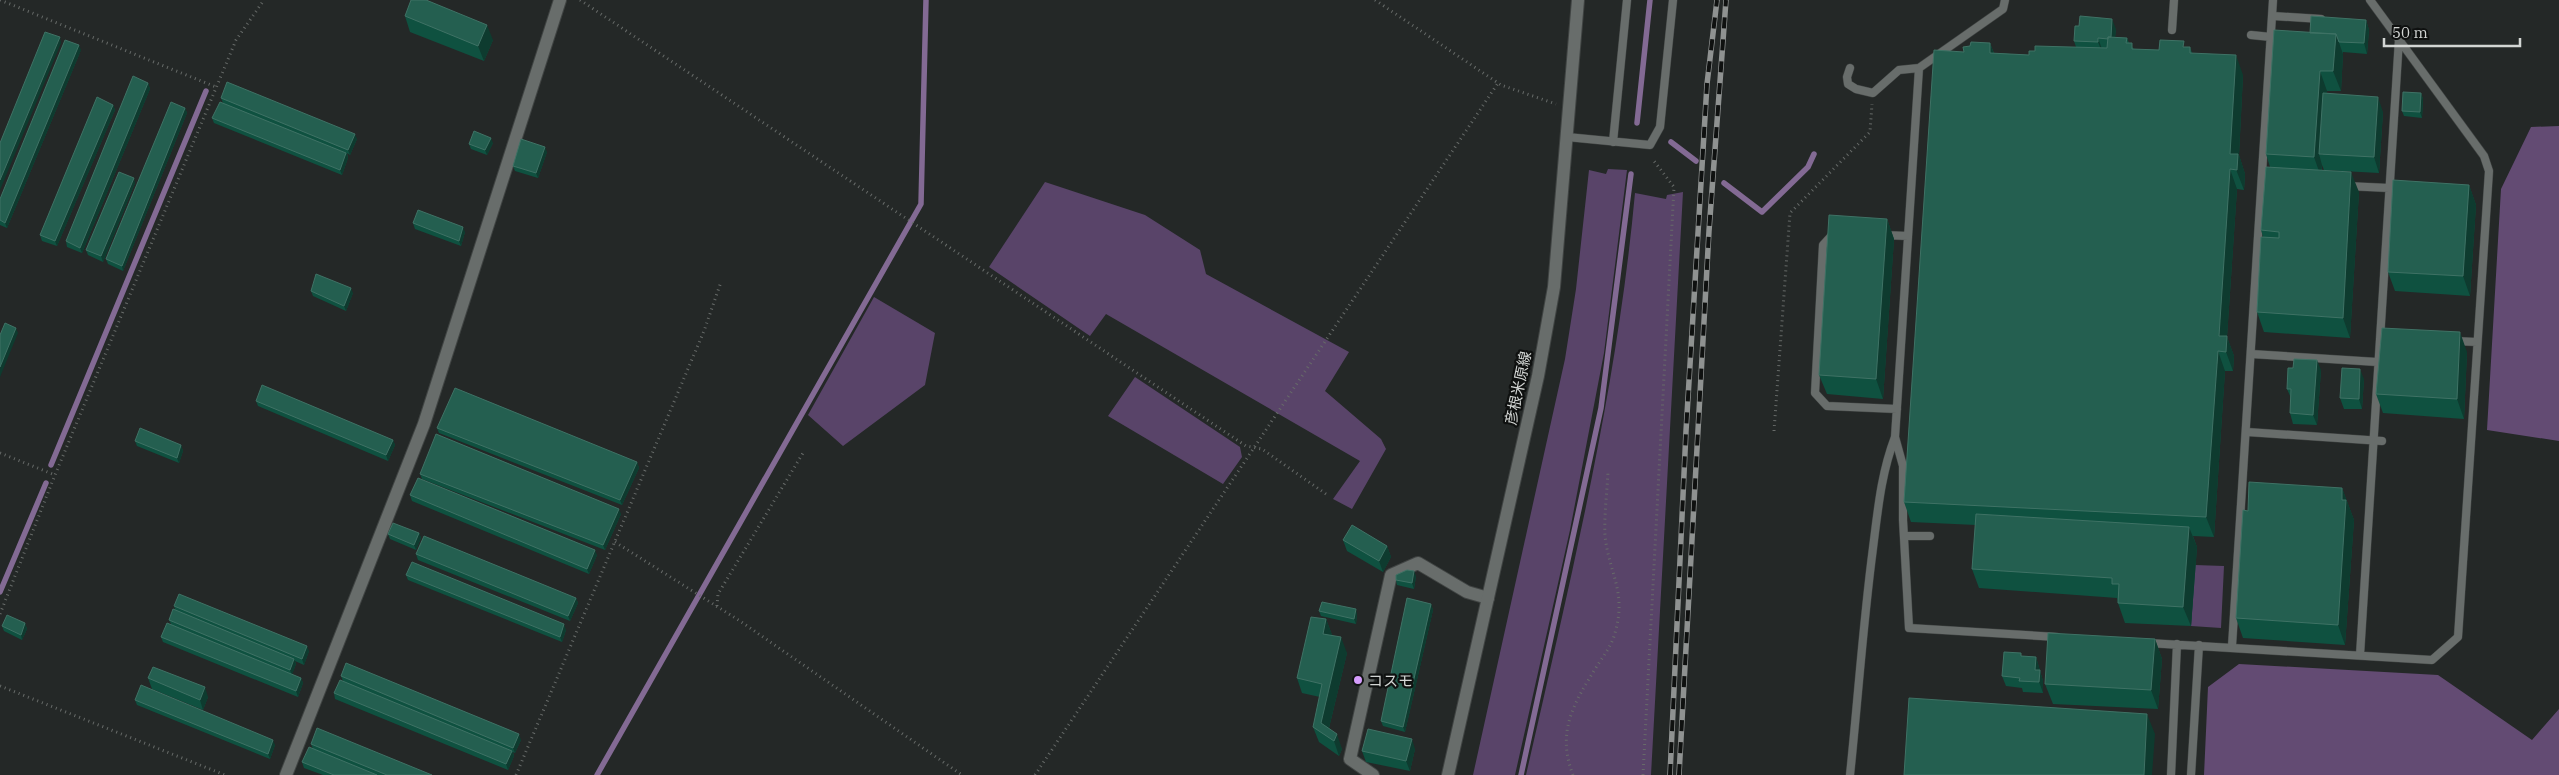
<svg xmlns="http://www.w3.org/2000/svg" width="2559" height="775" font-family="'IBM Plex Serif','Noto Sans JP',serif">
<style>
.green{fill:#594469}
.forest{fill:#634b73}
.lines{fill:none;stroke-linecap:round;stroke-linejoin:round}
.stream{stroke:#836a94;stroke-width:5.5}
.lane-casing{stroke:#404443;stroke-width:9}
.street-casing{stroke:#404443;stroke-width:14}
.secondary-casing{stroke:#404443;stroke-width:14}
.path{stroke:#676b69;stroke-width:3;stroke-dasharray:1 4;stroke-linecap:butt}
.lane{stroke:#686d6b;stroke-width:8}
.street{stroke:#686d6b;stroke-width:12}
.secondary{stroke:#686d6b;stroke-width:12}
.rail-casing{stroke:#8f9291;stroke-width:5.5}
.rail{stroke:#0f1110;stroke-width:4;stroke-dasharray:11;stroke-linecap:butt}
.wall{fill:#0f5140}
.shaded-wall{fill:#0e3b2f}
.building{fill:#245f50;stroke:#3f7265}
.poi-dot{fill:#d49cfb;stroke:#0f1110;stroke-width:2}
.labels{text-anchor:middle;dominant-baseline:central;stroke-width:4.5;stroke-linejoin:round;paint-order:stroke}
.street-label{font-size:15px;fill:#d3d6d4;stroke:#0f1110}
.poi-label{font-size:15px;fill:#d3d6d4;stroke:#0f1110;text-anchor:start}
</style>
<rect width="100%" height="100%" fill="#242827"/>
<path class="green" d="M1608,169L1627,170L1604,353L1570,530L1515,775H1473L1565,359L1576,289L1589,170L1606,174Z
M1045,182L1145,215L1200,250L1206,274L1349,352L1325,391L1381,439L1386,449L1352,509L1333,499L1360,461L1106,314L1090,336L989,267Z
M1683,192L1651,775H1526C1570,582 1617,390 1635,193L1666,199L1667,195Z
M874,297L935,333L925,385L843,446L808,415Z
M1135,377L1240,447L1242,457L1223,484L1108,416Z
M2195,565L2224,566L2221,628L2191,626Z"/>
<path class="forest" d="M2559,126V441L2487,430L2501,189L2531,127Z
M2239,664L2438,675L2532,740L2559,709V775H2204L2208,687Z"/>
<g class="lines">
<path class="stream" d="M1637,123L1650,0
M1671,142L1696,161
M1724,183L1762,212L1808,167L1814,154
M51,465L206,91
M0,592L46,483
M597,775L921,204L926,0
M1521,775L1601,408L1631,174"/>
<g class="lane-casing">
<path id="lane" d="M2273,16L2321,19
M2172,30L2174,0
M2251,35L2271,37
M1850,68L1847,77L1848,84L1856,89L1873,93L1899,70L1919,68L2003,9L2005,0
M1567,137L1650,145L1660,127L1673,0
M1613,142L1627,0
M2346,186L2389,188
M1834,233L1823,245L1815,393L1827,406L1897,409
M1883,235L1908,236
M2454,341L2477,342
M2251,354L2377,362
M2247,432L2382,441
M1895,437L1903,466V520L1909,628L2057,637
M1905,536H1930
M2148,643L2432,660L2458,637L2489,171L2484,156L2370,0
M2232,646L2273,0
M2360,655L2399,39
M1850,775C1858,699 1863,624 1873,548C1878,509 1881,474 1895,437L1919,68
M2171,775L2177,644
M2191,775L2199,645"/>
</g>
<g class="street-casing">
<path id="street" d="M286,775L424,424L560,0
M1373,775L1350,759L1391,575L1418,563L1467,592L1488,598"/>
</g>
<g class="secondary-casing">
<path id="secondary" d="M1448,775L1538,376L1554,287L1578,0"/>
</g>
<path class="path" d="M0,0L216,87
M580,0L1246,446L1262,449L1326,494
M1375,0L1501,85L1556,104
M1774,431L1790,213L1870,132L1872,104
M0,453L55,475
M615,542L740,621L962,775
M717,606L718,594L803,453
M0,614L55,475L236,40L264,0
M0,686L225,775
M516,775L704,331L721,282
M1035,775L1498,83
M1573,775C1556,731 1574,703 1597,666C1604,655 1612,645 1615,633C1627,592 1609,573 1605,536C1604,515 1607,493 1608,472
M1643,775L1674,187L1654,161"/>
<use href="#lane" class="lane"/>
<use href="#street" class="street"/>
<use href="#secondary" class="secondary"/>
<g class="rail-casing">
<path id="rail" d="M1670,775L1686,431L1707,84L1717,0
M1679,775L1709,231L1726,0"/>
</g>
<use href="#rail" class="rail"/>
</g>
<path class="wall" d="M405,16L493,40L484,61L410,32Z
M2366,20L2369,30L2367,54L2343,52V54L2341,91H2327V93L2383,112L2379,173L2324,170L2322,165V170L2359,192L2350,338L2264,332L2257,312L2263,237L2261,230L2270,167L2266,154L2310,33Z
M2116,29L2115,37L2127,38L2129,43L2134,49L2159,50L2190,47L2192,53L2243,75L2239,155L2245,174L2244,190L2237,189L2227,337L2234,356L2233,371H2225L2214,537L2193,536L2197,547L2191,626L2125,623L2118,603L2117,598L1979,588L1972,569L1976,525L1911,522L1904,502L1964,52L1970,46L1990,43L1994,53L2029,55L2035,51L2076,47L2074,41Z
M81,50L7,228L0,225V199Z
M148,83L150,89L82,253L67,247L66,241Z
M2421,93L2423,99L2422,118L2404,116L2402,111Z
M221,98L357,139L350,155L347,153L348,158L342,175L214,123L212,118L223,103Z
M113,105L115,110L57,246L42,241L40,235Z
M185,108L187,113L123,271L108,264L106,259Z
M493,143L487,155L471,149L469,144Z
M547,152L538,178L515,171L513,166Z
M135,183L103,262L88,255L86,250Z
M2469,185L2476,205L2470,296L2395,291L2388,272Z
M1887,219L1894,239L1883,399L1827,394L1819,375Z
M413,223L465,232L461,246L415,229Z
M311,291L353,293L346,311L313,296Z
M2467,352L2464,419L2383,413L2376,394Z
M2321,370L2317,425L2293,424L2290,413L2291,398L2287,389Z
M2364,379L2362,409H2344L2340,398Z
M256,401L393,440L395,445L388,461L258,406Z
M437,428L637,462L639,468L622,505L439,433Z
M135,441L181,445L183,451L179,463L137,446Z
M420,474L621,514L605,550L422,479Z
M2342,488L2354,520L2345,645L2243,638L2236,618L2248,511Z
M410,495L597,555L589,574L412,501Z
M419,533L421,538L416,550L390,539L388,534Z
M1343,540L1387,546L1391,557L1383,572L1347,551Z
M416,554L576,598L578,603L570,621L418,560Z
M406,575L566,630L562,642L408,580Z
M1416,576L1414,589L1397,585L1396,580Z
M1431,604L1433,610L1405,732L1383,726L1381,721Z
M174,606L309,651L304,665L295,661L296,664L292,674L301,678L303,683L298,697L163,642L161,637L171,624L169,620L175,609Z
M1319,611L1357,614L1356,624L1321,616Z
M1326,619L1332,635L1347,653L1329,728L1342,749L1339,756L1319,742L1313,727L1320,697L1302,693L1297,678Z
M25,623L27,629L22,640L4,631L2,626Z
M2155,639L2162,659L2158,709L2053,704L2045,684Z
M2023,656L2036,657L2043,681V693L2023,692L2022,688L2006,686L2002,676Z
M341,676L521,740L515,753L513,752L514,756L508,770L335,699L334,693L343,681Z
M148,678L208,697L203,710L152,689Z
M135,700L275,745L270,759L137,705Z
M311,744L432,775H323L304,768L302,762L313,749Z
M1415,749L1410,771L1366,762L1362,751Z"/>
<path class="shaded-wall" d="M2112,19L2116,29L2114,49L2111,39Z
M2366,20L2369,30L2367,54L2364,43Z
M487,25L493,40L484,61L478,46Z
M2336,34L2343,54L2341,91L2333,71Z
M60,37L61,43L0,190V180Z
M2098,38L2102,49V52L2098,42Z
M1990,43L1997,63L1990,53Z
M79,45L81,50L7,228L5,223Z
M2236,55L2243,75L2239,155L2245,174L2244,190L2230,154Z
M2320,71L2327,91L2323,155L2319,154L2322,165L2321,177L2314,157Z
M148,83L150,89L82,253L80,248Z
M2421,93L2423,99L2422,118L2420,112Z
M2378,97L2383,112L2379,173L2374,157Z
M113,105L115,110L57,246L55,241Z
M185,108L187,113L123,271L122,266Z
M355,134L357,139L350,155L348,150Z
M491,138L493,143L487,155L485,150Z
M545,147L547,152L538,178L536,173Z
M346,153L348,158L342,175L340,170Z
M2230,169L2237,189L2227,337L2234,356L2233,371L2226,352L2219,336Z
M2351,172L2359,192L2350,338L2343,318Z
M134,178L135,183L103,262L101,256Z
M2469,185L2476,205L2470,296L2463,276Z
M1887,219L1894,239L1883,399L1876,379Z
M463,227L465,232L461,246L459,241Z
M351,288L353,293L346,311L344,306Z
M16,328L18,333L0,377V367Z
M2460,332L2467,352L2464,419L2457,399Z
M2218,351L2225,371L2214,537L2206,517Z
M2317,360L2321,370L2317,425L2313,415Z
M2360,369L2364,379L2362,409L2359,399Z
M393,440L395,445L388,461L386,455Z
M181,445L183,451L179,463L177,458Z
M637,462L639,468L622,505L620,500Z
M2342,488L2354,520L2345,645L2338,625Z
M619,509L621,514L605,550L603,545Z
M2189,527L2197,547L2191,626L2183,607Z
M419,533L421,538L416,550L414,545Z
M1387,546L1391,557L1383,572L1379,561Z
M595,550L597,555L589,574L587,569Z
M1414,571L1416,576L1414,589L1412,583Z
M576,598L578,603L570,621L568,616Z
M1431,604L1433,610L1405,732L1403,727Z
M1356,609L1357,614L1356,624L1354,619Z
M1326,619L1332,635L1329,649L1323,634Z
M25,623L27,629L22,640L21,635Z
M564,624L566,630L562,642L560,637Z
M1341,637L1347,653L1327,736L1321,723Z
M2155,639L2162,659L2158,709L2151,690Z
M307,646L309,651L304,665L302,659Z
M2036,657L2043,681V693L2035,670Z
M294,659L296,664L292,675L290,670Z
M301,678L303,683L298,697L296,691Z
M205,687L208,697L203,710L200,700Z
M2147,714L2155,734L2152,775H2144Z
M519,734L521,740L515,753L513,748Z
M1337,734L1342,749L1339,756L1334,741Z
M1412,739L1415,749L1410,771L1406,761Z
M273,740L275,745L270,759L268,754Z
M512,751L514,756L508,770L506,764Z"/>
<path class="building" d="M411,0H426L487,25L478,46L405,16Z
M2080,16L2112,19L2111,37H2108V39L2098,38V42L2074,41L2075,26H2079Z
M2311,16L2366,20L2364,43L2339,42L2336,34L2310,33Z
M2274,30L2336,34L2333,71H2320L2314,157L2266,154Z
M45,32L60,37L0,180V143Z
M2108,37L2127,38L2126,43H2132V49L2159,50L2160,40L2184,41L2183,47H2190V53L2236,55L2230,154H2238L2237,170L2230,169L2219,336H2227L2226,352L2218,351L2206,517L1904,502L1934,50L1964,52L1963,47L1970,46L1971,42L1990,43V53L2029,55V51H2035V46L2107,48Z
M65,40L79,45L5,223L0,220V199Z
M133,76L148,83L80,248L66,241Z
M227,82L355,134L348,150L221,98Z
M2403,92L2421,93L2420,112L2402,111Z
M2323,93L2378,97L2374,157L2319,154Z
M97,97L113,105L55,241L40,235Z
M171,102L185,108L122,266L106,259Z
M220,102L346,153L340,170L212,118Z
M474,131L491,138L485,150L469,144Z
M521,139L545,147L536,173L513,166Z
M2266,167L2351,172L2343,318L2257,312L2261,237L2279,238V232L2261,230Z
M119,172L134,178L101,256L86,250Z
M2393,180L2469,185L2463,276L2388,272Z
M418,210L463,227L459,241L413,223Z
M1829,215L1887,219L1876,379L1819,375Z
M316,274L351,288L344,306L311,291Z
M5,323L16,328L0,367V335Z
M2382,328L2460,332L2457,399L2376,394Z
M2294,359L2317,360L2313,415L2290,413L2291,389H2287L2288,368H2293Z
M2342,368L2360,369L2359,399L2340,398Z
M262,385L393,440L386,455L256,401Z
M455,388L637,462L620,500L437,428Z
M140,428L181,445L177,458L135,441Z
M436,434L619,509L603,545L420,474Z
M418,478L595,550L587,569L410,495Z
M2249,482L2342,488V500H2346L2338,625L2236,618L2243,510L2248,511Z
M1976,514L2189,527L2183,607L2118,603L2119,584H2112V578L1972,569Z
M393,523L419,533L414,545L388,534Z
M1352,525L1387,546L1379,561L1343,540Z
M424,536L576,598L568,616L416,554Z
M412,562L564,624L560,637L406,575Z
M1407,570L1414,571L1412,583L1396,580V575Z
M179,594L307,646L302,659L174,606Z
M1407,598L1431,604L1403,727L1381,721Z
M1322,602L1356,609L1354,619L1319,611Z
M173,609L294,659L290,670L169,620Z
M7,615L25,623L21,635L2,626Z
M1311,617L1326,619L1323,634L1341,637L1321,723L1337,734L1334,741L1313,727L1322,684L1297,678Z
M167,623L301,678L296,691L161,637Z
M2048,633L2155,639L2151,690L2045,684Z
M2004,652L2021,653V656L2036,657L2035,670H2040L2039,682L2019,681L2020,678L2002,676Z
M346,663L519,734L513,748L341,676Z
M153,667L205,687L200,700L148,678Z
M340,680L512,751L506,764L334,693Z
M141,685L273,740L268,754L135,700Z
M1909,698L2147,714L2144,775H1904Z
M317,728L432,775H387L311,744Z
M1368,729L1412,739L1406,761L1362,751Z
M309,747L377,775H334L302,762Z"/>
<circle class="poi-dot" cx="1358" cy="680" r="5"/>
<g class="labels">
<g class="street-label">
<text transform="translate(1518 388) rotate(-78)">彦根米原線</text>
</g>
<g class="poi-label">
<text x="1368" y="680">コスモ</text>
</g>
</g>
<path d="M2384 38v8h136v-8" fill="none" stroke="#d3d6d4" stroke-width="2.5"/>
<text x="2392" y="38" font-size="15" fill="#d3d6d4" stroke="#0f1110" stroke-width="4" paint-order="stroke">50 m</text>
</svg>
